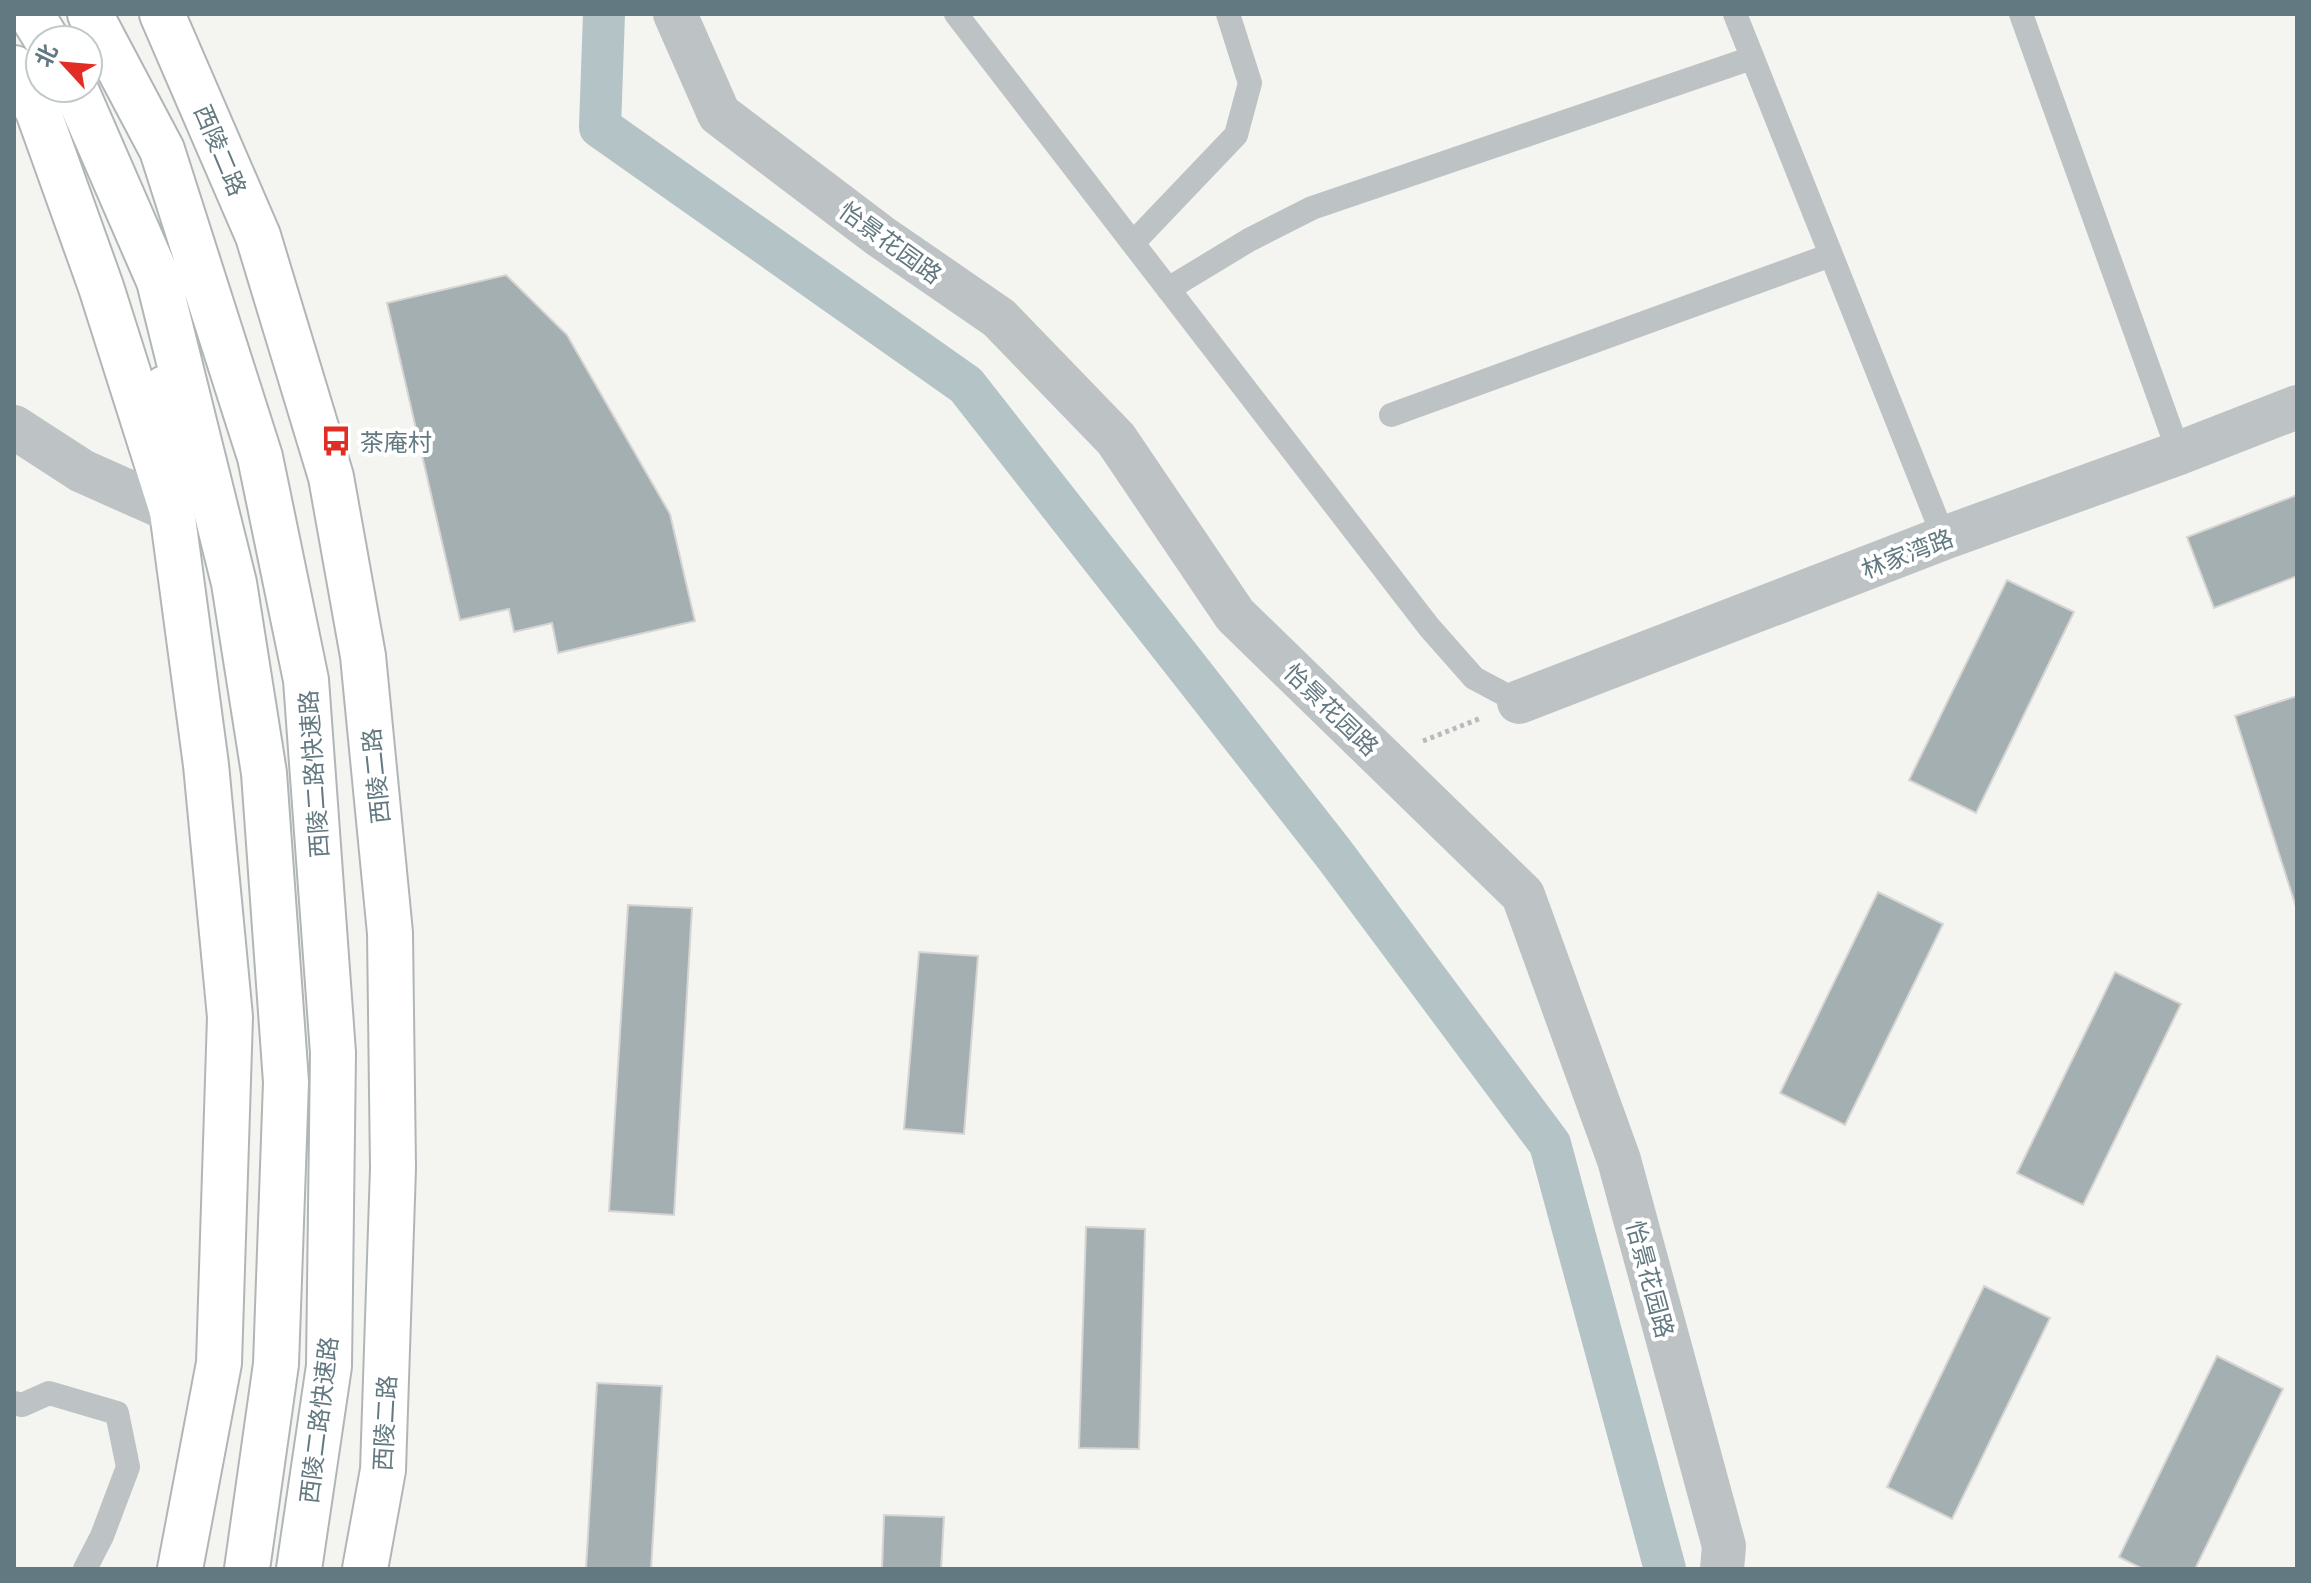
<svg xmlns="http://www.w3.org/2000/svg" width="2311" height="1583" font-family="'Golos Text','Noto Sans SC',sans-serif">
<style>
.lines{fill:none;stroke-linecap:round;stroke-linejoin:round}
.canal{stroke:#b4c3c5;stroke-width:42}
.building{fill:#a4afb2;stroke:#d6d5d3;stroke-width:2}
.primary-casing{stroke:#b0b6b8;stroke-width:48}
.highway-casing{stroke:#b0b5b7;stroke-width:48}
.path{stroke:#b7bbbc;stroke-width:5;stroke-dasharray:4 4;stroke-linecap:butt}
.lane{stroke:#bdc2c4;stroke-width:24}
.street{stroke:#bdc2c4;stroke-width:44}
.primary{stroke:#fff;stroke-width:44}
.highway{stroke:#fff;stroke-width:44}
.labels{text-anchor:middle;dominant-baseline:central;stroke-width:8;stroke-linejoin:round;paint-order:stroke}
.street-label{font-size:24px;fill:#637981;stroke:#fff}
.poi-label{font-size:24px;fill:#637981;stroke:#fff;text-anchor:start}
</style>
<rect width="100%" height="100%" fill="#f4f4f0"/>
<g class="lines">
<path class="canal" d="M604,14L600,127L966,385L1334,854L1550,1144L1665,1569"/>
</g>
<path class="building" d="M506,275L567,335L670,514L695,621L558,653L552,623L514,632L509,609L460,620L387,303Z
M2297,495V576L2214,608L2187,537Z
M2007,580L2074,612L1976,813L1909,780Z
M2297,696V910L2235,716Z
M1878,892L1943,924L1845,1125L1780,1093Z
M628,905L692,908L674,1215L609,1211Z
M919,952L978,956L964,1134L904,1129Z
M2115,972L2181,1004L2083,1205L2017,1173Z
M1086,1227L1145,1229L1139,1449L1079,1448Z
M1984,1286L2050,1318L1952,1519L1887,1487Z
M2217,1356L2283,1389L2195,1569H2143L2119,1557Z
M597,1383L662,1386L651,1569H586Z
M884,1515L944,1517L941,1569H882Z"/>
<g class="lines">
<g class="primary-casing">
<path id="primary" d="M162,14L258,236L331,477L363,656L390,933L393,1168L383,1470L365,1569
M14,68L38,111L101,287L172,511L206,765L230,1017L219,1363L180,1569"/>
</g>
<g class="highway-casing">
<path id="highway" d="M31,14L47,40
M90,14L162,150L260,457L306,680L333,1053L329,1366L299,1569
M75,88L159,281L234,583L264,773L286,1082L276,1364L247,1569
M165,388L172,511"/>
</g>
<path class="path" d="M1423,741L1481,718"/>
<path class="lane" d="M956,14L1429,627L1474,678L1519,702
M1735,14L1944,538
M2021,14L2179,453
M1133,243L1236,135L1250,83L1228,14
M1168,289L1249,240L1312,208L1752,58
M1391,415L1831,255
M14,1403L22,1405L49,1393L117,1413L128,1467L102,1536L85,1569"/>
<path class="street" d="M675,14L719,114L880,236L999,318L1116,439L1235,615L1523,895L1619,1160L1724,1546L1722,1569
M14,427L82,471L172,511
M1519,702L1944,538L2179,453L2297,407"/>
<use href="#primary" class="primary"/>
<use href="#highway" class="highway"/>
</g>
<defs>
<g id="bus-bare" transform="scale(2.4)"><path d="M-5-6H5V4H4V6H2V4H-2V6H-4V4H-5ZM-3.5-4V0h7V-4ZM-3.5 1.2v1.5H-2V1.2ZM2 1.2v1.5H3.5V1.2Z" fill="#e12d23" stroke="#fff" stroke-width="2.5" paint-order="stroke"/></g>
</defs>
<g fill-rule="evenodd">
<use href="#bus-bare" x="336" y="441"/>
</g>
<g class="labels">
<g class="street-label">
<text transform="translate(221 150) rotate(67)">西陵二路</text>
<text transform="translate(891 242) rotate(36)">怡景花园路</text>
<text transform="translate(1907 553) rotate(-21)">林家湾路</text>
<text transform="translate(1332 709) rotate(44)">怡景花园路</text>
<text transform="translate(313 774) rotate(-94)">西陵二路快速路</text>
<text transform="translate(375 776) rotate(-96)">西陵二路</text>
<text transform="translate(1651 1279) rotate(75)">怡景花园路</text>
<text transform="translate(318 1420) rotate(-83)">西陵二路快速路</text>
<text transform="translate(384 1423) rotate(-87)">西陵二路</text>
</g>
<g class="poi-label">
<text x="360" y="441">茶庵村</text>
</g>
</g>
<rect width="2311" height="1583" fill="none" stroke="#637981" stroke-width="32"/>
<g transform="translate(64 64) rotate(296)"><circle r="38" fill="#ffffff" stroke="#c1c9cd" stroke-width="2"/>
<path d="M0-6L14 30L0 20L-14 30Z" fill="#e12d23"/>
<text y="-12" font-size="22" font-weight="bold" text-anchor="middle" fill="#637981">北</text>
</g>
</svg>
